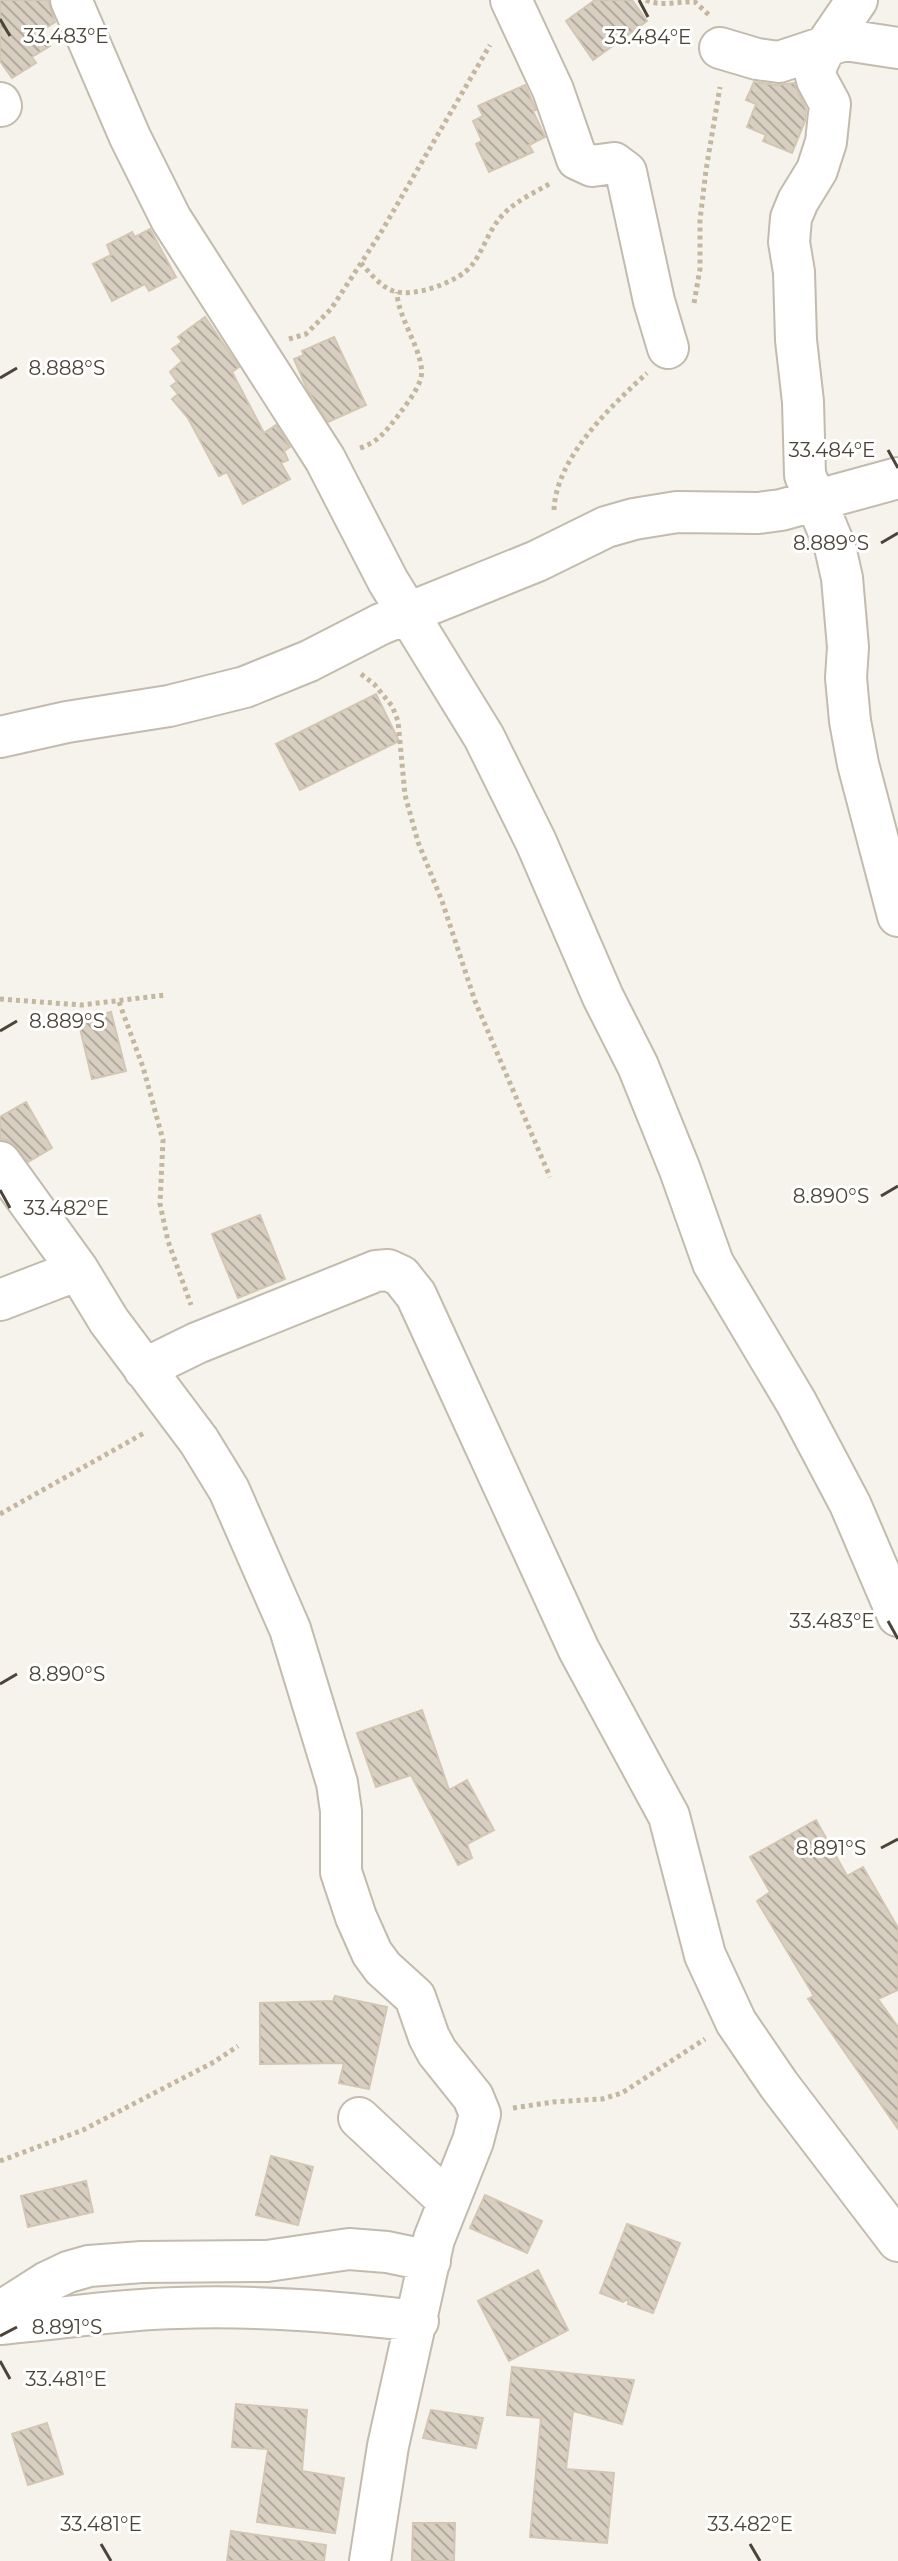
<svg xmlns="http://www.w3.org/2000/svg" width="898" height="2561" font-family="Montserrat,sans-serif">
<style>
.building{fill:url(#building-back-hatch);stroke:#d3c7b4;stroke-width:2}
.lines{fill:none;stroke-linecap:round;stroke-linejoin:round}
.minor-casing{stroke:#c2bbae;stroke-width:44}
.path{stroke:#c4b79f;stroke-width:5;stroke-dasharray:4 4;stroke-linecap:butt}
.minor{stroke:#fff;stroke-width:40}
.ticks{fill:none;stroke:#4b4439;stroke-width:3}
.ticks-label{font-size:20px;text-anchor:middle;fill:#4b4439;stroke:#fff;stroke-width:6;stroke-linejoin:round;paint-order:stroke}
</style>
<defs>
<pattern id="building-back-hatch" width="6" height="6" patternUnits="userSpaceOnUse" patternTransform="scale(2)"><rect width="6" height="6" fill="#d8cfc1"/><path d="M-1 5l2 2M0 0l6 6M5-1l2 2" fill="none" stroke="#b1aa9e"/></pattern>
</defs>
<rect width="100%" height="100%" fill="#f6f3ec"/>
<path class="building" d="M0,0H48L55,22L40,32L50,46L32,57L36,63L12,78L0,61Z
M595,0H632L647,21L593,60L566,21Z
M754,82L776,85L794,83L806,109L805,121L792,153L763,141L766,135L747,127L756,104L746,100Z
M525,85L536,110L533,111L545,137L529,145L533,152L489,172L476,144L482,141L473,121L483,116L478,106Z
M150,229L176,277L149,291L145,284L112,301L93,264L111,255L107,245L132,232L135,237Z
M205,317L239,367L232,372L264,433L276,425L290,447L284,451L288,460L281,463L290,479L243,504L227,472L219,476L188,418L172,399L178,394L171,386L177,382L170,372L182,361L172,349L182,342L178,337Z
M334,337L366,405L328,422L307,389L294,359L304,355L302,351Z
M376,694L399,741L300,790L276,744Z
M111,1012L126,1071L92,1079L78,1020Z
M26,1102L52,1148L28,1162L10,1141L0,1139V1117Z
M260,1215L285,1279L238,1298L212,1234Z
M422,1710L449,1790L467,1780L494,1830L467,1844L472,1858L458,1865L411,1775L376,1787L357,1733Z
M816,1820L847,1876L863,1867L898,1928V1990L878,1999L898,2027V2129L808,1999L814,1996L757,1901L770,1892L750,1857Z
M335,1996L387,2007L369,2089L339,2083L344,2063L260,2064V2003L333,2001Z
M271,2156L313,2167L298,2225L256,2215Z
M86,2181L93,2212L28,2227L21,2196Z
M485,2195L542,2221L527,2253L470,2228Z
M627,2224L680,2243L653,2313L628,2304L629,2298L623,2302L600,2293Z
M538,2270L568,2330L509,2361L478,2301Z
M512,2367L634,2380L622,2424L573,2411L566,2469L614,2473L607,2543L530,2537L541,2418L507,2415Z
M236,2404L307,2410L302,2471L344,2478L335,2533L257,2522L268,2449L232,2447Z
M431,2410L483,2418L476,2448L423,2438Z
M47,2423L63,2474L28,2485L12,2434Z
M413,2523H455L454,2561H412Z
M231,2531L326,2545L324,2561H227Z"/>
<g class="lines">
<g class="minor-casing">
<path id="minor" d="M71,0L130,137L171,219L325,459L388,581L484,737L536,842L603,997L638,1066L680,1170L713,1263L796,1402L850,1504L898,1616
M511,0L553,90L577,159L592,166L614,163L626,172L654,301L668,348
M857,0L827,44L818,62L815,72L817,80L830,104L826,142L817,170L798,201L791,218L789,242L794,272L796,340L803,402L805,475L835,547L842,578L848,647L846,678L850,721L858,764L898,916
M720,48L757,59L779,62L845,40L898,48
M0,103L1,106
M0,737L67,722L169,706L245,687L309,661L381,624L537,561L606,527L634,519L677,512L758,513L781,510L898,478
M0,1162L78,1270L109,1321L199,1441L229,1490L290,1629L337,1783L341,1811V1872L356,1917L372,1953L383,1968L415,1997L429,2037L437,2052L473,2097L480,2114L473,2141L434,2239L388,2446L370,2561
M0,1300L78,1270
M144,1369L197,1343L376,1271L388,1270L401,1276L416,1295L579,1650L669,1816L705,1955L736,2022L779,2085L898,2241
M359,2118L448,2201
M0,2312L47,2282L68,2272L89,2266L142,2262L267,2261L349,2249L387,2252L430,2261
M0,2324C59,2319 119,2309 178,2308C259,2305 338,2312 418,2321"/>
</g>
<path class="path" d="M646,0C660,7 679,1 695,2L709,15
M361,263C370,273 380,286 393,291C414,298 459,282 472,265C483,251 488,232 500,218C513,202 534,193 551,183
M694,303L700,269V220L706,170L720,87
M289,339L306,334L331,309L380,234L490,45
M360,448C378,442 385,432 397,417C405,406 415,394 420,381C429,358 397,319 397,292
M554,510C556,458 610,407 647,373
M361,674L374,684L392,706L398,721L405,795L418,842L442,901L475,1001L550,1177
M0,999L81,1005L166,995
M119,1002L143,1067L163,1140L160,1204L168,1241L191,1305
M0,1514L146,1432
M513,2108L553,2102L602,2099L622,2093L705,2039
M0,2161L83,2130L214,2062L238,2046"/>
<use href="#minor" class="minor"/>
</g>
<path class="ticks" d="M639,0L648,17M0,19L10,36M0,378L17,368M888,450L898,468M881,543L898,533M0,1031L17,1021M0,1190L10,1208M881,1196L898,1186M888,1621L898,1639M0,1684L17,1674M881,1848L898,1839M0,2336L17,2327M0,2361L10,2379M101,2544L111,2561M750,2544L760,2561"/>
<g class="ticks-label">
<text x="66" y="43">33.483°E</text>
<text x="648" y="44">33.484°E</text>
<text x="67" y="375">8.888°S</text>
<text x="832" y="457">33.484°E</text>
<text x="831" y="550">8.889°S</text>
<text x="67" y="1028">8.889°S</text>
<text x="831" y="1203">8.890°S</text>
<text x="66" y="1215">33.482°E</text>
<text x="832" y="1628">33.483°E</text>
<text x="67" y="1681">8.890°S</text>
<text x="831" y="1855">8.891°S</text>
<text x="67" y="2334">8.891°S</text>
<text x="66" y="2386">33.481°E</text>
<text x="101" y="2531">33.481°E</text>
<text x="750" y="2531">33.482°E</text>
</g>
</svg>
